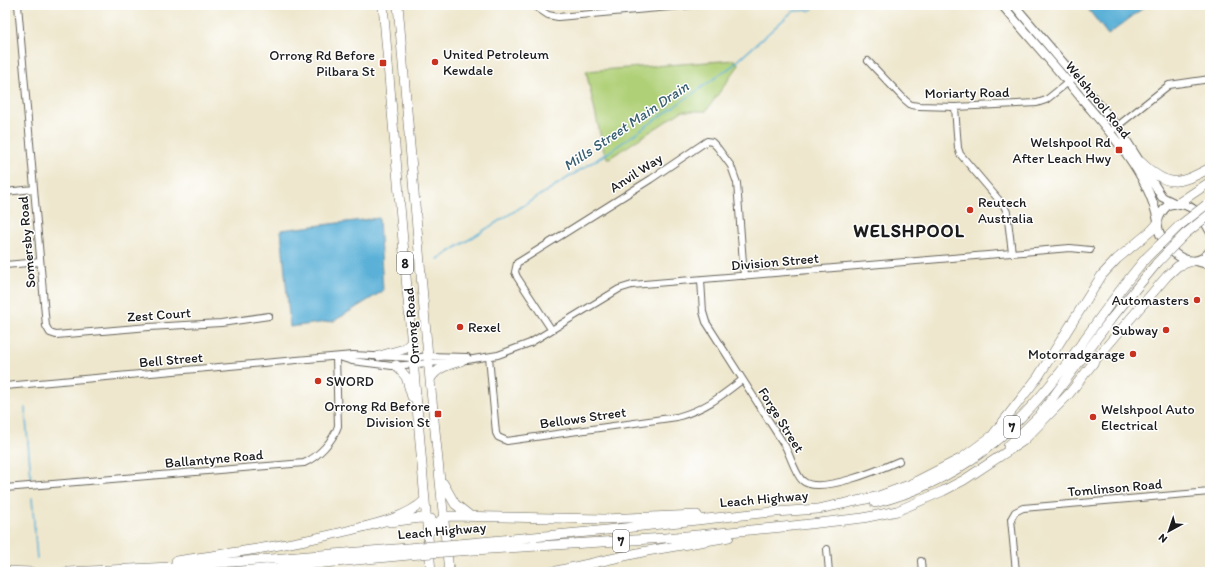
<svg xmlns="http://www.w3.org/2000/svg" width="1215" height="577" font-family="Itim,sans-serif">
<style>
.green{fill:#b0d078;stroke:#66764a}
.water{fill:#5ab0d7;stroke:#3b667a}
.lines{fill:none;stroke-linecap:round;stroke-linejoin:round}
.stream{stroke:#5ab0d7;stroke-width:1.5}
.minor-casing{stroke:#66635a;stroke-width:8}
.major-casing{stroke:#66635a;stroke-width:10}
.highway-casing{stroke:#66635a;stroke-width:10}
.minor{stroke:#fff;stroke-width:6}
.major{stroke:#fff;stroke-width:8}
.highway{stroke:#fff;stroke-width:9}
.highway-bridge-casing{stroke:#66635a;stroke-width:10;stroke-linecap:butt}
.highway-bridge{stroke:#fff;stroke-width:9}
.poi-dot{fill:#c8321e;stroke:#fff;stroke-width:1.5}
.labels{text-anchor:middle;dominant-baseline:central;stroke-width:3;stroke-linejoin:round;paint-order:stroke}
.shield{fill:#fff;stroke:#606060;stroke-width:1}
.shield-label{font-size:13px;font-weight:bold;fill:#1c1c1c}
.poi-label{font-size:14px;fill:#1c1c1c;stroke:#fff;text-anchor:end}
.street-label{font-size:14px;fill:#1c1c1c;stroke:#fff}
.water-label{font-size:15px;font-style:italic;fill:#385f70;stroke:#fff}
.district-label{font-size:18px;font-weight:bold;letter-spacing:1px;fill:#1c1c1c;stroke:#fff}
</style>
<rect width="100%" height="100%" fill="#fff"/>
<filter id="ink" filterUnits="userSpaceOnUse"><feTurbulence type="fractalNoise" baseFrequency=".025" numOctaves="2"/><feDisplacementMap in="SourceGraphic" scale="8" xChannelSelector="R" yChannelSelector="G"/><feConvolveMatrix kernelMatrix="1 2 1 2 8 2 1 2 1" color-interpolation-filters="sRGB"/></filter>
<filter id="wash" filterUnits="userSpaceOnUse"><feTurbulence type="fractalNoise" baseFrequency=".012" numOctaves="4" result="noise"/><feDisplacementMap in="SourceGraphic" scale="16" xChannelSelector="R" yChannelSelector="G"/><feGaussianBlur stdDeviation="0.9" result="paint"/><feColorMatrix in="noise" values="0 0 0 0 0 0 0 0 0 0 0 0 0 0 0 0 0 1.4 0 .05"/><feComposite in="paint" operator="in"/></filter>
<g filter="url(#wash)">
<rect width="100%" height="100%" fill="#eee7cd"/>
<path class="green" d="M735,60L739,65L706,111H682L608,159L604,152L586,71Z"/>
<path class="water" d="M1085,5H1147L1108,35Z
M379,218L383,291L334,321L290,327L281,230Z"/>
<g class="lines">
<path class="stream" d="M438,259L609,152L731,67L793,11L811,10L817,5
M25,408L31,477
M32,498L37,559"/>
</g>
</g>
<g filter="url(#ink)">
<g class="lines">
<g class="minor-casing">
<path id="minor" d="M18,5L46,326L50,333L56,335L149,327L221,323L269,316
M533,5L548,15L558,17L692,5
M868,61L905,100L911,105L919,106L955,107L1037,103L1046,100L1076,76
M955,107L958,148L960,154L1004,206L1007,212L1012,253
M1110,132L1169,85L1210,79
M5,192L34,189
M5,265L40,262
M701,280L703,312L706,322L785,446C790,455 796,476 803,481C819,495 881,469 899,461
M551,329L517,277L515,272L517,263L522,260L651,179L707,141L712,142L717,147L731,166L737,183L744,276
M339,357L352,361L392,366L467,360L498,355L530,343L619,289L632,285L1070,248L1090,250
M489,357L496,433L498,437L507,441L677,417C705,409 719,398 742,380
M5,386L353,355L413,358L428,356L467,357
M5,488L304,463C318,457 333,441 338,426L336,357
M827,549L829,572
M921,561L922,572
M1016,572L1011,519L1015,512L1023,508L1210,492"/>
</g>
<g class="major-casing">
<path id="major" d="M1002,5C1029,37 1057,68 1083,100C1113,136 1149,175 1158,221
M1014,5L1117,126L1162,197L1176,204
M1210,231C1201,214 1189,199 1168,205C1164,209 1159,215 1158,221C1155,242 1190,278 1210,251
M1196,261L1210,265"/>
</g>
<g class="highway-casing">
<path id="highway" d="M383,5L431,572
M398,5L430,380L449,572
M1141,162C1168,188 1178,185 1210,168
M1177,204L1210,182
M379,356L404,349L412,342
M396,365L406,377L412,397
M430,380C435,368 450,364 461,361
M1008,446L1039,416L1111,319L1157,263
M443,483L455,504L469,515
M875,503C957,482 1011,436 1062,370C1090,333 1115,294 1146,258
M390,522L420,518L431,519
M428,533L444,517L451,516L604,519L697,515
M458,544L588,532L761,513L818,509L876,497L909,485L962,458L992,436L1038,377L1102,275L1117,259L1152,230L1158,223
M458,551L665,538L783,527L863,518L897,511L943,491L964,480L1023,441L1069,394L1101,353L1167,276L1178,266L1192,261
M176,561C233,553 290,545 347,531C371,525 407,518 425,500
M5,571L31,572
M68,572L171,567L420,547
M231,572L420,554
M552,572L647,551L729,537"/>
</g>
<use href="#minor" class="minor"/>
<use href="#major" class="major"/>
<use href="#highway" class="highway"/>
<g class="highway-bridge-casing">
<path id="highway-bridge" d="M1146,258L1179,226L1206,205
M1157,263L1185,234L1210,214
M420,547L458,544
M420,554L458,551"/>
</g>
<use href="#highway-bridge" class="highway-bridge"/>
</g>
</g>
<g class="poi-dot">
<circle cx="435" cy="62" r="4"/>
<rect x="379" y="59" width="8" height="8" rx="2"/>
<rect x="1115" y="146" width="8" height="8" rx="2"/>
<circle cx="970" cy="210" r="4"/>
<circle cx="1197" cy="300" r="4"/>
<circle cx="460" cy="327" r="4"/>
<circle cx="1166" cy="330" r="4"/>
<circle cx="1133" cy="354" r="4"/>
<circle cx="318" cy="381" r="4"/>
<rect x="434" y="410" width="8" height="8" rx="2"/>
<circle cx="1093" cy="417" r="4"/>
</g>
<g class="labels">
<g class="shield">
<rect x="397" y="252" width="16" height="22" rx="3"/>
<rect x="1004" y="416" width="16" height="22" rx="3"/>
<rect x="613" y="530" width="16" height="22" rx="3"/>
</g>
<g class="shield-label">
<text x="405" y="263">8</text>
<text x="1012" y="427">7</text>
<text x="621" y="541">7</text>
</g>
<g class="poi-label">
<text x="443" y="54" text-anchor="start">United Petroleum<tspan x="443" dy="16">Kewdale</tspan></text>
<text x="375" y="55">Orrong Rd Before<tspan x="375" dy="16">Pilbara St</tspan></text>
<text x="1111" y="142">Welshpool Rd<tspan x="1111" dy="16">After Leach Hwy</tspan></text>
<text x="978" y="202" text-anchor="start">Reutech<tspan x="978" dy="16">Australia</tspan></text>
<text x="1189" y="300">Automasters</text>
<text x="468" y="327" text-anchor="start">Rexel</text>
<text x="1158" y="330">Subway</text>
<text x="1125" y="354">Motorradgarage</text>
<text x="326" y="381" text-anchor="start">SWORD</text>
<text x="430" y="406">Orrong Rd Before<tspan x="430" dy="16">Division St</tspan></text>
<text x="1101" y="409" text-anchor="start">Welshpool Auto<tspan x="1101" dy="16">Electrical</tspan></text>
</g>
<g class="street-label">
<text transform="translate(967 93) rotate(-1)">Moriarty Road</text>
<text transform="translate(1098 100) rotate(51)">Welshpool Road</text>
<text transform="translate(636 173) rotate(-33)">Anvil Way</text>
<text transform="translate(27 242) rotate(-95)">Somersby Road</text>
<text transform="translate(775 262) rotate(-5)">Division Street</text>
<text transform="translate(159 315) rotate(-4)">Zest Court</text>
<text transform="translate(412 326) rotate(-95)">Orrong Road</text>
<text transform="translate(171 360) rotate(-5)">Bell Street</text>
<text transform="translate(583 418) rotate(-8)">Bellows Street</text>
<text transform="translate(781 420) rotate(58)">Forge Street</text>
<text transform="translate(214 459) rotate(-5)">Ballantyne Road</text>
<text transform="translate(1115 488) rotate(-5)">Tomlinson Road</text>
<text transform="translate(764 499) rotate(-5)">Leach Highway</text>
<text transform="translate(442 531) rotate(-5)">Leach Highway</text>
</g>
<g class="water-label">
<text transform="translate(626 126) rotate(-34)">Mills Street Main Drain</text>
</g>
<g class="district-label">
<text x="909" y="231">WELSHPOOL</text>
</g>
</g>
<rect width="1215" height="577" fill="none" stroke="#fff" stroke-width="20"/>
<g transform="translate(1169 531) rotate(220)" stroke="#ffffff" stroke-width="3" paint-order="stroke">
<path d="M0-3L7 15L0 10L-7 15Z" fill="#1c1c1c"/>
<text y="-6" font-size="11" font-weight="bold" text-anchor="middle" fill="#1c1c1c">N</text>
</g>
</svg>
